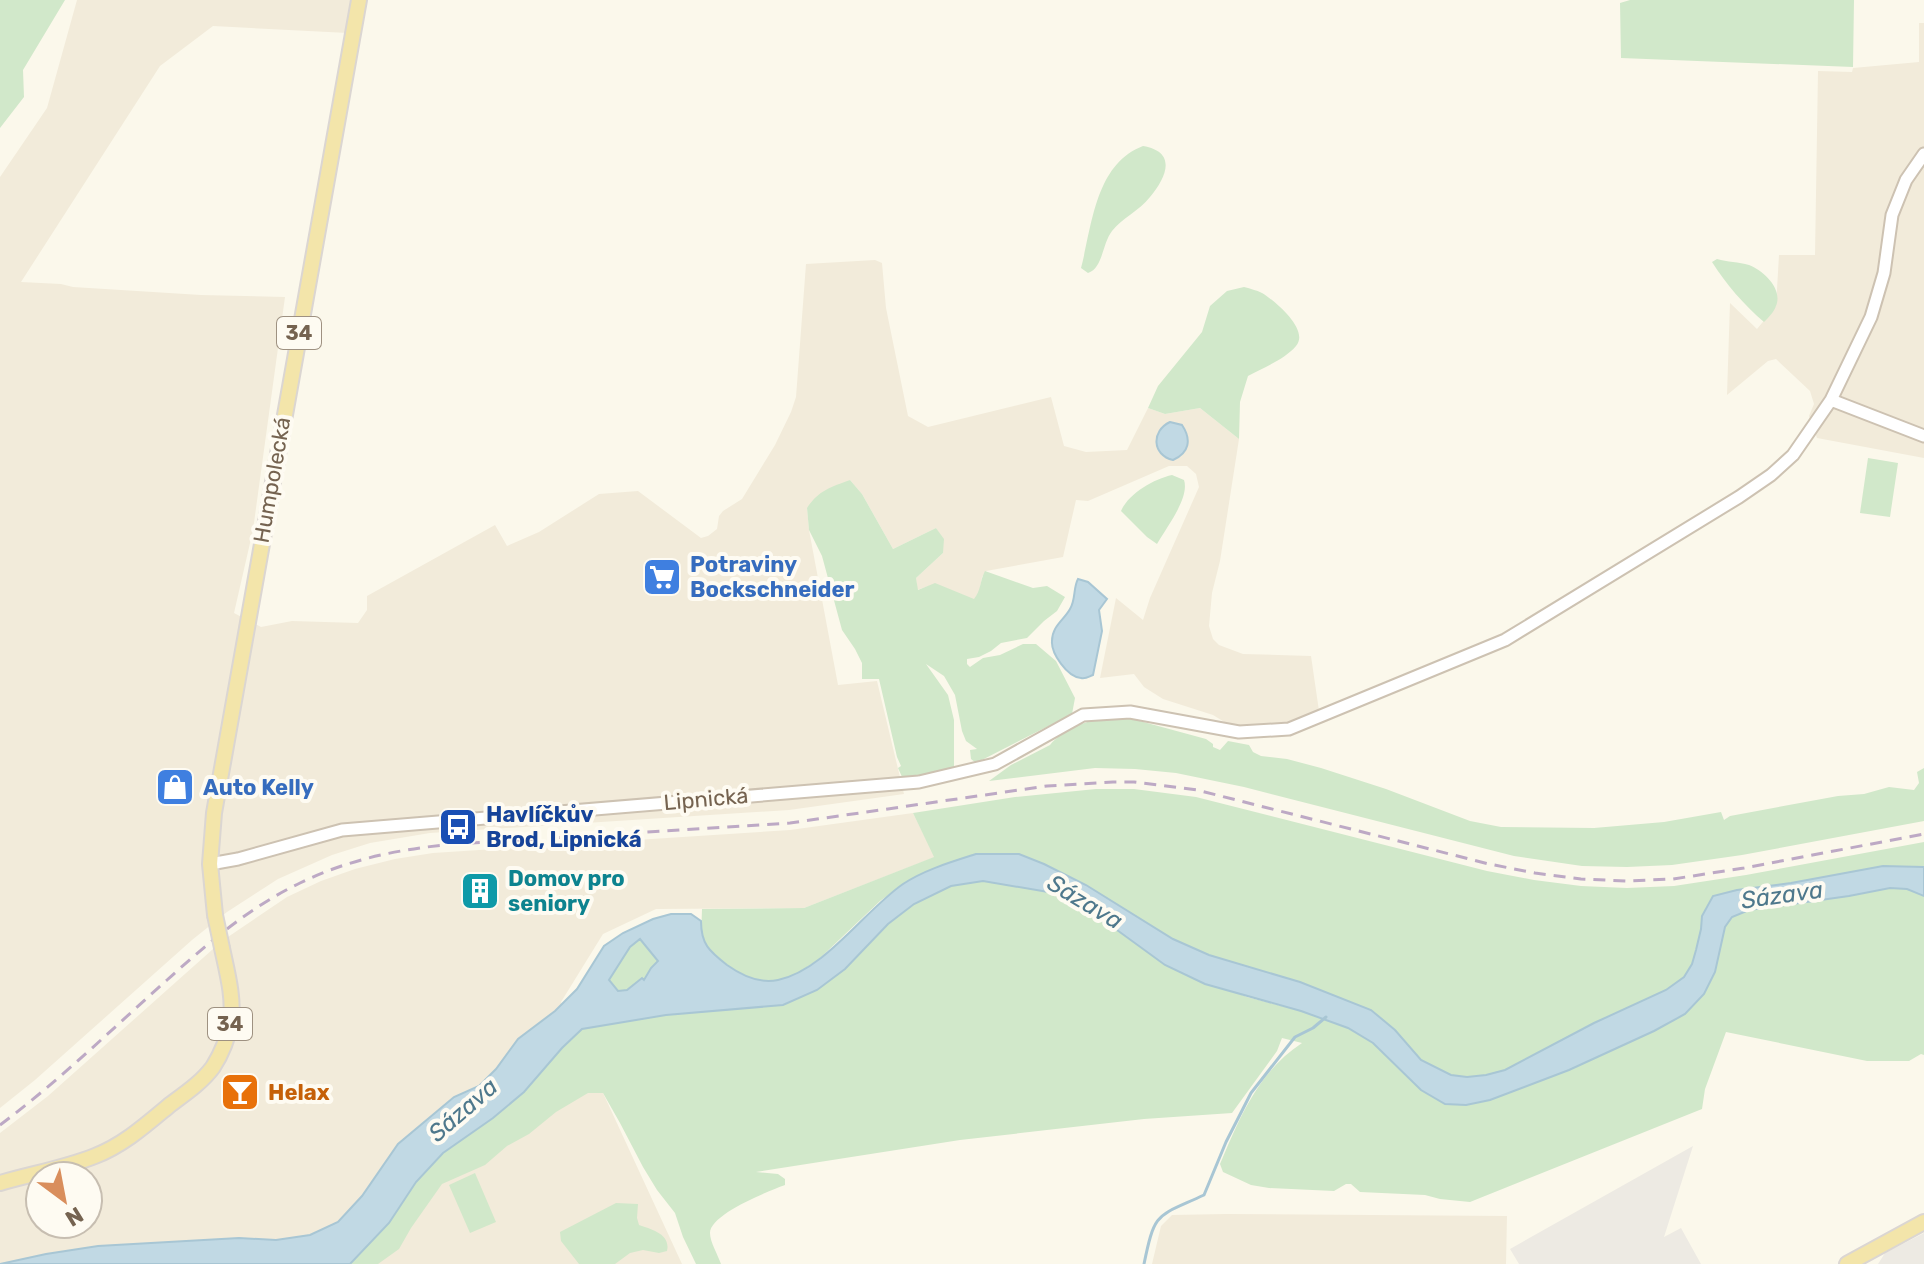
<svg xmlns="http://www.w3.org/2000/svg" width="1924" height="1264" font-family="Rubik,sans-serif">
<style>
.residential{fill:#f2ebda;fill-rule:evenodd}
.industrial{fill:#edeae3}
.green{fill:#d1e8ca}
.water{fill:#c1d9e4;stroke:#a8c6d4;stroke-width:2;fill-rule:evenodd}
.lines{fill:none;stroke-linecap:round;stroke-linejoin:round}
.stream{stroke:#a8c6d4;stroke-width:3}
.minor-casing{stroke:#cdc2b2;stroke-width:15}
.major-casing{stroke:#dbd6d2;stroke-width:18}
.minor{stroke:#fff;stroke-width:11}
.major{stroke:#f3e5aa;stroke-width:14}
.rail{stroke:#bda9c5;stroke-width:3;stroke-dasharray:12 8;stroke-linecap:butt}
.major-bridge-casing{stroke:#dbd6d2;stroke-width:18;stroke-linecap:butt}
.major-bridge{stroke:#f3e5aa;stroke-width:14}
.labels{text-anchor:middle;dominant-baseline:central;stroke-width:8;stroke-linejoin:round;paint-order:stroke}
.shield{fill:#fefbf2;stroke:#9e9181;stroke-width:2}
.shield-label{font-size:20px;font-weight:bold;fill:#756350}
.street-label{font-size:22px;fill:#756350;stroke:#fefbf2}
.shop-label{font-size:22px;font-weight:bold;fill:#366cbe;stroke:#fefbf2;text-anchor:start}
.transit-label{font-size:22px;font-weight:bold;fill:#164399;stroke:#fefbf2;text-anchor:start}
.culture-label{font-size:22px;font-weight:bold;fill:#0d838f;stroke:#fefbf2;text-anchor:start}
.food-label{font-size:22px;font-weight:bold;fill:#c56008;stroke:#fefbf2;text-anchor:start}
.water-label{font-size:24px;font-style:italic;fill:#4e788c;stroke:#fefbf2}
</style>
<rect width="100%" height="100%" fill="#fbf8eb"/>
<path class="residential" d="M77,0H353L348,33L213,26L160,66L21,282L61,284L73,287L201,295L285,297L253,530L234,613L261,627L292,621L358,623L367,610V596L495,525L507,546L539,532L599,494L638,491L701,538L708,536L717,529L719,516L723,511L742,499L775,445L791,412L796,397L806,264L875,260L882,263L886,308L908,416L928,427L1051,397L1064,446L1086,452L1127,450L1148,408L1165,414L1200,408L1239,439L1220,561L1212,593L1209,626L1213,639L1219,645L1243,654L1311,656L1319,711L1290,722L1237,727L1226,723L1213,715L1163,699L1144,687L1134,674L1100,678L1116,598L1143,620L1150,598L1199,487L1196,474L1187,466H1169L1088,501L1076,500L1063,557L986,571L982,577L979,594L974,600L935,584L917,590L916,578L943,553V539L936,528L893,549L862,494L850,480L807,508L809,530L838,685L877,681L904,794L789,810L430,833L370,843L332,855L278,879L227,912L192,940L35,1080L0,1108V177L47,108Z
M1919,23H1924V458L1817,438L1809,416L1814,404L1810,391L1776,359L1768,361L1727,395L1730,303L1757,329L1776,306L1779,255H1815L1818,71L1852,72L1853,68L1919,62Z
M913,813L935,857L804,908L656,909L603,934L561,1002L682,1264H0V1133L48,1096L222,941L287,897L321,881L355,869L395,859L433,853L790,830ZM40,1176H88V1224H40Z
M1226,1214L1507,1216L1506,1264H1152L1161,1226L1172,1215Z"/>
<path class="industrial" d="M1693,1146L1664,1237L1681,1228L1701,1264H1519L1510,1249Z
M1924,1233V1264H1878L1885,1253Z"/>
<path class="green" d="M0,0H65L23,70L24,97L0,128Z
M1630,0H1854L1853,67L1621,58L1620,3Z
M1143,146C1178,152 1166,178 1150,197C1139,211 1122,218 1112,231C1102,244 1103,268 1088,273L1081,268C1092,227 1095,164 1143,146Z
M1717,259C1727,262 1739,262 1749,265C1764,271 1783,289 1776,306C1774,312 1768,318 1764,322C1744,305 1726,284 1712,262Z
M1244,287C1251,289 1256,290 1262,293C1275,301 1310,330 1296,346C1284,360 1264,367 1248,376L1240,402L1239,439L1200,408L1165,414L1148,408L1158,386L1202,332L1210,306L1227,291Z
M1868,458L1898,463L1890,517L1860,513Z
M1172,475L1184,480C1190,498 1166,528 1157,544L1147,537L1121,511C1129,493 1154,479 1172,475Z
M850,480L862,494L893,549L936,528L944,539L943,553L916,578L918,590L935,583L974,599C981,591 980,580 985,571L1033,588L1047,586L1065,597L1057,611L1044,621L1027,638L1001,643L991,651L979,657L967,659V664L970,667L983,658L1000,655L1023,644H1036L1056,661L1075,698L1072,714L976,763L971,759L970,750L977,749L966,741L962,731L955,695L944,676L926,664L948,695L954,720V769L942,774L903,779L898,768L901,766L897,757L879,679H862V663L855,649L842,630L822,556L809,530L807,508C819,490 831,487 850,480Z
M1105,717H1125L1206,739L1213,744V747L1220,750L1228,741L1249,745L1253,752L1261,756L1287,759L1321,768L1386,789L1470,821L1501,827L1594,828L1664,822L1721,812L1724,820L1730,816L1838,796L1864,794L1889,787L1914,790L1919,783L1917,772L1924,768V821L1742,855L1672,865L1627,867L1582,866L1514,856L1244,787L1176,773L1135,769L1095,768L989,781L1011,765L1050,745C1063,729 1085,722 1105,717Z
M1096,789H1134L1196,797L1487,871L1534,880L1581,886L1627,888L1674,886L1746,875L1924,842V867L1883,866L1791,883L1737,890L1702,916L1701,929L1692,964L1684,977L1666,990L1594,1023L1505,1070L1486,1075L1467,1077L1451,1075L1421,1060L1395,1030L1371,1010L1300,982L1209,955L1173,939L1086,885L1044,864L1019,855L906,882L880,901L819,959L796,974L777,981L756,980L735,971L714,956L701,938L702,909L804,908L934,857L913,813L1015,797Z
M983,881L1054,893L1117,930L1165,965L1247,997L1301,1011L1348,1028L1373,1043L1421,1090L1445,1104L1466,1105L1490,1100L1569,1070L1654,1031L1684,1014L1715,972L1725,927L1732,917L1749,910L1849,896L1890,888L1907,889L1924,896V1055L1921,1054L1909,1061H1867L1726,1032L1705,1089L1702,1109L1470,1202L1440,1199L1425,1195L1360,1192L1351,1184H1346L1334,1191L1269,1188L1251,1185L1223,1172L1220,1164C1240,1117 1258,1072 1302,1043L1282,1038L1277,1051L1232,1113L1144,1119L960,1140L756,1172L778,1174L785,1179V1185C769,1191 710,1214 710,1233C710,1242 718,1255 721,1264H696L683,1237L675,1213L657,1190L643,1167L620,1123L603,1093H588L556,1112L529,1134L507,1146L485,1165L442,1184L411,1228L399,1249L378,1264H350L389,1223L416,1182L443,1153L493,1118L524,1092L562,1048L582,1029L666,1015L783,1005L845,969L888,924L914,904L951,886Z
M641,939L659,961C652,967 650,974 644,980L642,979L627,990L618,991L608,980L630,947Z
M475,1173L496,1222L470,1233L449,1185Z
M616,1203L638,1204L637,1218L639,1225C651,1229 671,1234 667,1251L659,1253L643,1250L630,1253L615,1264H579L561,1241L560,1232Z"/>
<path class="water" d="M1170,422L1182,425C1192,440 1189,453 1173,460C1152,455 1151,431 1170,422Z
M1078,579L1088,582L1107,599L1099,610L1102,631L1093,675C1088,677 1086,679 1081,678C1067,677 1051,653 1052,641C1052,626 1064,620 1070,609C1076,599 1073,588 1078,579Z
M976,854H1019L1044,864L1086,885L1173,939L1209,955L1300,982L1371,1010L1395,1030L1421,1060L1451,1075L1467,1077L1486,1075L1505,1070L1594,1023L1666,990L1684,977L1692,964L1696,950L1701,929L1702,916L1713,896L1737,890L1791,883L1883,866L1924,867V896L1907,889L1890,888L1849,896L1749,910L1732,917L1725,927L1715,972L1704,994L1685,1014L1654,1031L1569,1070L1490,1100L1466,1105L1445,1104L1421,1090L1373,1043L1348,1028L1301,1011L1205,984L1165,965L1117,930L1054,893L983,881L951,886L914,904L888,924L845,969L817,990L783,1005L666,1015L582,1029L562,1048L524,1092L493,1118L443,1153L416,1182L389,1223L350,1264H0L46,1254L98,1246L239,1238L276,1240L310,1235L338,1222L362,1196L398,1144L454,1097L479,1086L496,1069L518,1039L555,1011L577,989L604,946L623,933L653,919L671,914H691L701,921C701,944 709,951 727,965C741,975 760,984 778,980C825,970 864,911 903,884C924,870 951,862 976,854ZM640,939L658,961L651,968L644,980L642,978L627,990L618,991L609,980L630,947Z"/>
<g class="lines">
<path class="stream" d="M1144,1264C1155,1210 1157,1217 1204,1195L1226,1142L1251,1093L1295,1037L1313,1028L1326,1017"/>
<g class="minor-casing">
<path id="minor" d="M1831,400L1924,436
M210,864L238,859L342,830L919,782L995,764L1083,715L1130,712L1239,732L1289,729L1505,640L1739,497L1771,475L1793,455L1831,400L1871,317L1884,273L1892,215L1906,180L1924,154"/>
</g>
<g class="major-casing">
<path id="major" d="M215,915L210,864L214,813L359,0
M0,1183C31,1174 65,1168 95,1156C124,1145 148,1123 171,1104C186,1093 202,1082 213,1067C222,1053 228,1037 231,1021C234,997 227,972 222,948
M1847,1264L1924,1222"/>
</g>
<use href="#minor" class="minor"/>
<use href="#major" class="major"/>
<path class="rail" d="M0,1125C59,1081 112,1029 167,980C208,943 250,907 300,883C349,859 400,849 454,844L790,823L1047,786L1113,782H1134L1197,790L1489,864L1535,873L1581,879L1627,881L1673,879L1744,868L1924,834"/>
<g class="major-bridge-casing">
<path id="major-bridge" d="M215,915L222,948"/>
</g>
<use href="#major-bridge" class="major-bridge"/>
</g>
<defs>
<g id="supermarket-square" transform="scale(2)"><rect x="-9" y="-9" width="18" height="18" rx="4" fill="#3f7fe0" stroke="#fefbf2"/><path d="M-6-5.5h2.5l.6 2H6L4.5 2H-2.5L-4.4-4H-6ZM-1.5 3.2a1.3 1.3 0 1 0 .1 0ZM3 3.2a1.3 1.3 0 1 0 .1 0Z" fill="#fff"/></g>
<g id="shop-square" transform="scale(2)"><rect x="-9" y="-9" width="18" height="18" rx="4" fill="#3f7fe0" stroke="#fefbf2"/><path d="M-5-2.5h2.3a2.7 3.5 0 0 1 5.4 0H5L5.5 6h-11ZM-1.5-2.5h3a1.5 2.3 0 0 0-3 0Z" fill="#fff"/></g>
<g id="bus-square" transform="scale(2)"><rect x="-9" y="-9" width="18" height="18" rx="4" fill="#1a4fb4" stroke="#fefbf2"/><path d="M-5-6H5V4H4V6H2V4H-2V6H-4V4H-5ZM-3.5-4V0h7V-4ZM-3.5 1.2v1.5H-2V1.2ZM2 1.2v1.5H3.5V1.2Z" fill="#fff"/></g>
<g id="building-square" transform="scale(2)"><rect x="-9" y="-9" width="18" height="18" rx="4" fill="#0f9aa8" stroke="#fefbf2"/><path d="M-4-6H4V6H1V3H-1V6H-4ZM-2.5-4.3h1.7v1.8h-1.7ZM.8-4.3h1.7v1.8H.8ZM-2.5-1h1.7V.8h-1.7ZM.8-1h1.7V.8H.8Z" fill="#fff"/></g>
<g id="bar-square" transform="scale(2)"><rect x="-9" y="-9" width="18" height="18" rx="4" fill="#e8710a" stroke="#fefbf2"/><path d="M-6-5H6L.8 .8V4.5H3.5V6h-7V4.5H-.8V.8Z" fill="#fff"/></g>
</defs>
<g fill-rule="evenodd">
<use href="#supermarket-square" x="662" y="577"/>
<use href="#shop-square" x="175" y="787"/>
<use href="#bus-square" x="458" y="827"/>
<use href="#building-square" x="480" y="891"/>
<use href="#bar-square" x="240" y="1092"/>
</g>
<g class="labels">
<g class="shield">
<rect x="277" y="317" width="44" height="32" rx="6"/>
<rect x="208" y="1008" width="44" height="32" rx="6"/>
</g>
<g class="shield-label">
<text x="299" y="333">34</text>
<text x="230" y="1024">34</text>
</g>
<g class="street-label">
<text transform="translate(272 480) rotate(-80)">Humpolecká</text>
<text transform="translate(706 799) rotate(-5)">Lipnická</text>
</g>
<g class="shop-label">
<text x="690" y="564">Potraviny<tspan x="690" dy="25">Bockschneider</tspan></text>
<text x="203" y="787">Auto Kelly</text>
</g>
<g class="transit-label">
<text x="486" y="814">Havlíčkův<tspan x="486" dy="25">Brod, Lipnická</tspan></text>
</g>
<g class="culture-label">
<text x="508" y="878">Domov pro<tspan x="508" dy="25">seniory</tspan></text>
</g>
<g class="food-label">
<text x="268" y="1092">Helax</text>
</g>
<g class="water-label">
<text transform="translate(1782 895) rotate(-8)">Sázava</text>
<text transform="translate(1085 902) rotate(31)">Sázava</text>
<text transform="translate(463 1110) rotate(-41)">Sázava</text>
</g>
</g>
<g transform="translate(64 1200) rotate(148)"><circle r="38" fill="#fefbf2" stroke="#c7beb1" stroke-width="2"/>
<path d="M0-6L14 30L0 20L-14 30Z" fill="#d98e5c"/>
<text y="-12" font-size="22" font-weight="bold" text-anchor="middle" fill="#756350">N</text>
</g>
</svg>
